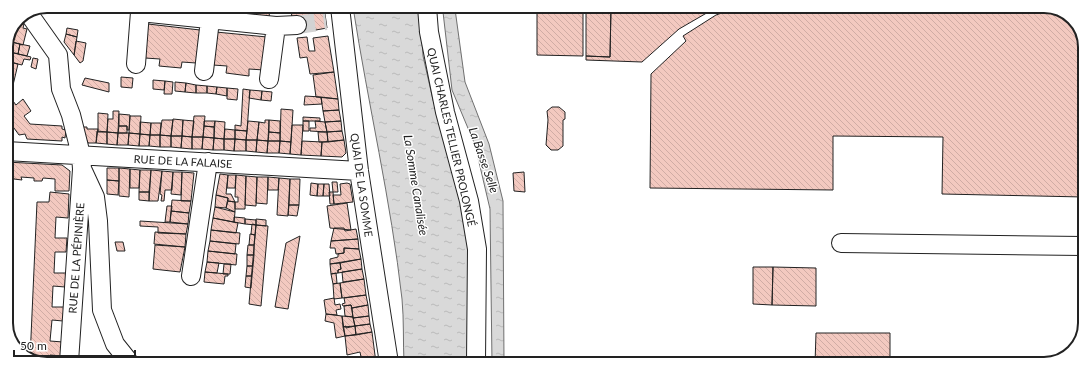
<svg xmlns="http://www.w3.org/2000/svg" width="1091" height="370" font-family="Lato,sans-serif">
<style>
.water{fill:url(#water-ripples);stroke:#6f6f6f}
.building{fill:url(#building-back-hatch);stroke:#222}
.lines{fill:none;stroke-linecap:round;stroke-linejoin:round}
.minor-tunnel{stroke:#d3d3d3;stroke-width:18;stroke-dasharray:18 9;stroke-linecap:butt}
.minor-casing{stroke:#222;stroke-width:20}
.minor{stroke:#fff;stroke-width:18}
.labels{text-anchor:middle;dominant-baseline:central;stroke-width:3;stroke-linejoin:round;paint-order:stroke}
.street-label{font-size:11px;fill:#222;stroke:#fff}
.water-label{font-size:12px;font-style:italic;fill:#222;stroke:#fff}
.rim{fill:none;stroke:#222;stroke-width:2}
</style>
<defs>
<pattern id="water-ripples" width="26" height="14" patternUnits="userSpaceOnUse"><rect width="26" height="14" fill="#d9d9d9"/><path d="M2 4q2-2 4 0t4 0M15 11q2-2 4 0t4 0" fill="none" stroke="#bababa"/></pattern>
<pattern id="building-back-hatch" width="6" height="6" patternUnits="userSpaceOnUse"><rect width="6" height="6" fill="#f3c9c0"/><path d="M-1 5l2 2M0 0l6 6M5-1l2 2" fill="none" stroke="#d0aca5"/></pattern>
</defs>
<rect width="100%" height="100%" fill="#fff"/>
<path class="water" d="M353,7H420L423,56L433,100L470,214L468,363H404C403,342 404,320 402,299C391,201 368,104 353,7Z
M455,9L465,82L489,144L503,201L504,363H492L490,209L475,145L452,90L443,12Z"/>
<path class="building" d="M161,6H202V10Z
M219,6H270L269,18L218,12Z
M291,7H324L327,28L299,33L292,19Z
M537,7H583V56L537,55Z
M586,7H611L610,57L586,56Z
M611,7H717L679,29L642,62L586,60V56L610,57Z
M736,8H1057L1076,22L1085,44L1084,197L942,194L943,137L833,136V190L650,188L651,74L686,41L683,36L716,15Z
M16,23L24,24L23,28L27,29L23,45L8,41Z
M148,24L200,30L196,63L182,62L181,68L159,66L160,59L145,58Z
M67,28L78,30L77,37L66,34Z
M216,32L267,37L264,70L249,69V76L226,73L227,66L213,65Z
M66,34L77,37L74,55L64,42Z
M328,36L334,72L310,74L307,57L300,58L297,38L307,37L309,51H315L313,38Z
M8,41L20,44L18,54L6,51Z
M76,41L86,43L83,61L80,63L74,55Z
M20,44L30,46L27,56L18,54Z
M6,51L31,57L30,60L24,59L22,65L6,61Z
M33,58L38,59L36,69L31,67Z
M6,61L18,64L14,81L6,79Z
M334,72L338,99L316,97L313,75Z
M121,77L133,78L132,88L121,87Z
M85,78L109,83V92L82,85Z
M6,79L14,81L10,97L16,105L23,99L31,111L24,116L30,124L62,126V129L66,130L65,138L62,137V141L27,139L25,134L19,135L6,117Z
M153,80L165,81L164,90L153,89Z
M165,81L173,82L172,94H164Z
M175,82L186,83L185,92L175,91Z
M186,83L196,85V93L185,92Z
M196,85L207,86V93H196Z
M207,86L217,87L216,94L207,93Z
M217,87L227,88V96L216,94Z
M227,88L238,89L237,100L227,99Z
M243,89L250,90L247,131L235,130V125L241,126Z
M250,90L262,91L261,100L249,98Z
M262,91L272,92L271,101L261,100Z
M305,96L321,97L322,104L304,105Z
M321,97L338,99L339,110L323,111Z
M552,107H559L565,112V119L563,120V146L558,150H551L546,145L548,120L547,111Z
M281,109L293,110L291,142L280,141Z
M339,110L341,121L325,122L323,111Z
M113,111H119L118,133L107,132L108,119H113Z
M98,113L108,114L107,132H98Z
M119,114L130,115L129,130H127V126H119Z
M130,116H141L140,134L129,133Z
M194,116H205L203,137H192Z
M303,117L320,118V121H303Z
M173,119L183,120L182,136H171Z
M162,120H173L171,136L160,135Z
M183,120L194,121L192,137L182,136Z
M265,120H269L268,141L257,140L259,122L265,123Z
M269,120L280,121V133L269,132Z
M204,121H215L214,127L204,126Z
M215,121L225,122L224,139L214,138Z
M248,121L259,122L257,140H246Z
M303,121H309V131H303Z
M315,121L325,122L327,132L310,131V128H316Z
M341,121L342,131L327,132L325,122Z
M140,122L151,123L150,135L140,134Z
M151,123H161L160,135H150Z
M292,125H303L301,155L290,154Z
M119,126H127V133H118Z
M204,126L214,127V138L203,137Z
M81,127H87V129H98L96,143H88Z
M225,129L235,130V139H224Z
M235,130L247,131L246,140L235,139Z
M97,131L107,132V144L96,143Z
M342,131L344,140L328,142L327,132Z
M107,132L118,133L117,145L107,144Z
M269,132L280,133V141H268Z
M318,132H327L328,142H319Z
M118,133H129L128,145H117Z
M129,133L140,134L139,146L128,145Z
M140,134L150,135L149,146H139Z
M150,135H160V147L149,146Z
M160,135L171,136V147H160Z
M171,136H182L181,148L171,147Z
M182,136L192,137V149L181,148Z
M192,137H203L202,149H192Z
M203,137L214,138L213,150L202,149Z
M214,138L224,139V150H213Z
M224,139H235L234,151L224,150Z
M235,139L246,140V151H234Z
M246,140H257L256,152L246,151Z
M257,140L268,141L267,153L256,152Z
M344,140L346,153L342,157L321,156L322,142Z
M268,141H280L279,153H267Z
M280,141L291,142L290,154L279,153Z
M302,141L322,142L321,156L301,155Z
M6,162L62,165L70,171L69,191H55V179L43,178L42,181H34V178L21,177L22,180L14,179L13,177L6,176Z
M107,168H119V181L107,180Z
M119,168L130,169L129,197L119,196Z
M130,169L140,170L139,188H130Z
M140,170H151L149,192H139Z
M151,170L162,171L158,201H149Z
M162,171L173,172L172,190H165L164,201H161L162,195L160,194Z
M173,172H182L181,195L171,194Z
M182,172L194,173L191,201H181Z
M524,172L525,192L514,191L513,173Z
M220,174L228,175L226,194H231L235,202L228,201V198L216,195Z
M228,175H236L235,188H227Z
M236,175L246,176L245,209H235V202H238V197H235Z
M246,176L257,177L256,206L245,205Z
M257,177H268L267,204L256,203Z
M268,177L279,178L278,190H268Z
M279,178L290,179L288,216L277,215Z
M290,179H300L299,205H289Z
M107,180L119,181L118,195L107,194Z
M332,182H337L338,192H333Z
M311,183L318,184L317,196L310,195Z
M347,183L350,184L353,202L334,204L333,195H341L340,184Z
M318,184H324L323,196H317Z
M324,184H329L330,196H323Z
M50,192L69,194L68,218L56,217L55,238H67L66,252H55L54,273H66L65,287L53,286L52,307H64L63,321L52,320L50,341L63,342L62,356L50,355L49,362H34L30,359L37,202H49Z
M139,192H149V201L139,200Z
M329,192H333L334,204H330Z
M216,195L228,198L226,208L215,207Z
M172,200L191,201L189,213L171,211Z
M228,201L235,202V212L226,208Z
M347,203L351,230L330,228L327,206Z
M289,205H299L297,216L288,215Z
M167,206H172L170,222H165Z
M215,207L235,212L234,222L213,218Z
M171,211L189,213L188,224L170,222Z
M234,217L245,218V224L234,222Z
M213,218L238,223L236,233L211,230Z
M245,219L256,220V225L245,224Z
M256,219L266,220V226L256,225Z
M140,221L188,224L186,234L158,233V227L140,226Z
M252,224L256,225L255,235L251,234Z
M256,225L268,226L261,306L249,304Z
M334,228H344L345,231L356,229L358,239L331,241Z
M211,230L240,233L239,244L210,241Z
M155,232L186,234L185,247L154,244Z
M250,234L255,235L254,245H249Z
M300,236L288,309L275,307L286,243Z
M358,239L359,249L344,248V253L336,254L335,248H330L331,241Z
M210,241L236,244L235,254L208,251Z
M115,242H123L125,251H117Z
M155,245L185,247L180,272L153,269Z
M248,245H254V255H247Z
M344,248L359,249L361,259L330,264V259L338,257V254L344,253Z
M208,251L237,254L236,265L207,262Z
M247,255H254L253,266H247Z
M361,259L362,269L338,273V270L341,269L340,263Z
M207,262L219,263L217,273L205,272Z
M340,263L341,269L338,270V273L331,274L330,264Z
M224,264H231L230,274H223Z
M247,266H253L252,276H246Z
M753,267H773L772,305L753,304Z
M773,267L816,268V306L772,305Z
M362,269L364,279L343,282L342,272Z
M205,272L228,274V276H225L224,284L204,282Z
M336,273L337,283L333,284L331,274Z
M246,276H252L251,288L245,287Z
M364,279L366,295L342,298L340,283Z
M340,283L342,298L334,299L333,284Z
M366,295L368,305L352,308L351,305L343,306L342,304L345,303L344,298Z
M334,298L335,305L340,304L341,309L336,310L337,315L326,314L324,300Z
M351,305L353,317L345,316L344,306Z
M368,305L369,316L353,318L352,308Z
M326,314L342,316L345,336L336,338L334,323L325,321Z
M342,316L353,317L355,326L343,327Z
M369,316L370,324L355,326L353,318Z
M370,324L372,332L356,335L355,326Z
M346,326V328L355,326L356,335L345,336L343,327Z
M372,332L376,363H365L364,357H361L360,352L347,355L345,336Z
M816,333H890V364H815Z"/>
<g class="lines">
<path class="minor-tunnel" d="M297,25L326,21"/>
<g class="minor-casing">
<path id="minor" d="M340,7L359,171L389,363
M427,7L429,32L445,112L469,201L477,249L476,363
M29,14L58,55L61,89L71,115L81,155L82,169L69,362
M136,64L140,12L276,26L297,25
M204,71L210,20
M269,79L276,26
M6,151L359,171
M83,171L95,197L98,221L102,310L115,344L127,359
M841,243L1083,246
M191,276L208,162"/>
</g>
<use href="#minor" class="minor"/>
</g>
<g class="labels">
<g class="street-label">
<text transform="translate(452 137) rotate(77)">QUAI CHARLES TELLIER PROLONGÉ</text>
<text transform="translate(183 161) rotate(3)">RUE DE LA FALAISE</text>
<text transform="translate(362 185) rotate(82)">QUAI DE LA SOMME</text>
<text transform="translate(76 258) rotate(-86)">RUE DE LA PÉPINIÈRE</text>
</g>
<g class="water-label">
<text transform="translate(484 160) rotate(71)">La Basse Selle</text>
<text transform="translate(416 185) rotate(81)">La Somme Canalisée</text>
</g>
</g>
<path d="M0 0H1091V370H0ZM47 13H1044A34 34 0 0 1 1078 47V323A34 34 0 0 1 1044 357H47A34 34 0 0 1 13 323V47A34 34 0 0 1 47 13Z" fill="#fff" fill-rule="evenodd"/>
<path class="rim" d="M47 13H1044A34 34 0 0 1 1078 47V323A34 34 0 0 1 1044 357H47A34 34 0 0 1 13 323V47A34 34 0 0 1 47 13Z"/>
<path d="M14 350v6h121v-6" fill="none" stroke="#222222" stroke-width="2"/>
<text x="20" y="350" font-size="12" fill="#222222" stroke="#ffffff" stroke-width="3" paint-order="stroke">50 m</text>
</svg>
